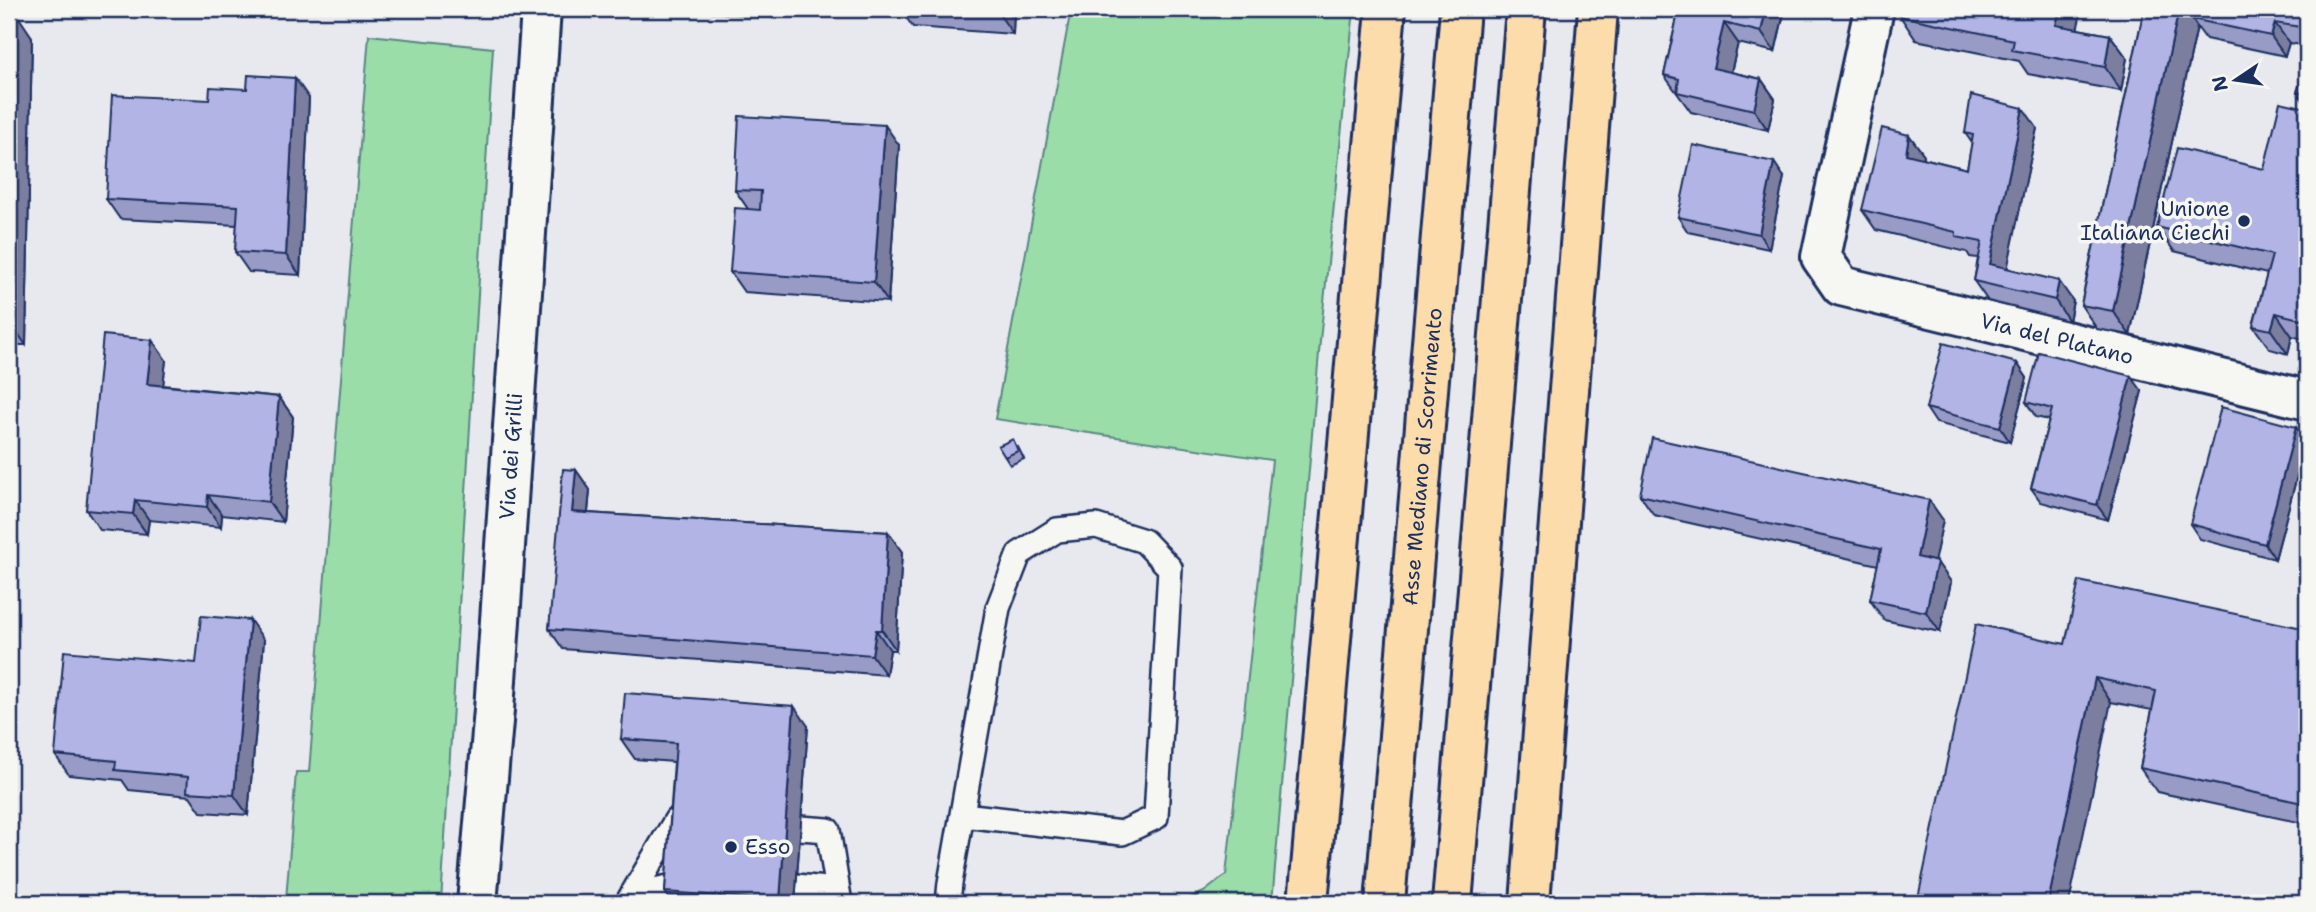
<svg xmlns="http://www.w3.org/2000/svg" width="2316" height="912" font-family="'Shantell Sans',sans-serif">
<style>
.green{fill:#9adda9;stroke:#5a8684;stroke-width:2}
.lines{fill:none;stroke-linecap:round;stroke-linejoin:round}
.service-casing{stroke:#1b2f5e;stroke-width:28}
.minor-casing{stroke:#1b2f5e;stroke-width:44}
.trunk-casing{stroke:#1b2f5e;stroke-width:44}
.service{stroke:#f6f6f2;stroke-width:23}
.minor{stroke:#f6f6f2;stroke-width:38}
.trunk{stroke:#fddcac;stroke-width:38}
.wall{fill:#989bc5;stroke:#1b2f5e;stroke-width:2}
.shaded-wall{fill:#7c7ea0;stroke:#1b2f5e;stroke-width:2}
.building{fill:#b1b4e5;stroke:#1b2f5e;stroke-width:2}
.poi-dot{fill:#1b2f5e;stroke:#f6f6f2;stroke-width:2.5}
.labels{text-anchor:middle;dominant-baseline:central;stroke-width:7;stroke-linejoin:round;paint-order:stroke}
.poi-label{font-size:21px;fill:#1b2f5e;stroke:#f6f6f2;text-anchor:end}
.street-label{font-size:21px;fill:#1b2f5e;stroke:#f6f6f2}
</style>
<rect width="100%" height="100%" fill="#e8e9ef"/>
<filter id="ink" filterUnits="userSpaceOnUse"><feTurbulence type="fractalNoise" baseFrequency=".0143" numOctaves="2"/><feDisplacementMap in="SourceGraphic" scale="14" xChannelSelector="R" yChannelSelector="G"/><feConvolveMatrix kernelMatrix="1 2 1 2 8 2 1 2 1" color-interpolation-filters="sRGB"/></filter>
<g filter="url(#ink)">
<path class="green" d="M1071,9H1354L1320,341L1272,903H1179L1204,892L1226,875L1272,460L995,419Z
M369,35L493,48L441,903L286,900L296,772H309Z"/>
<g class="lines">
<g class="service-casing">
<path id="service" d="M771,826L828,830L840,903
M766,883L836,890
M635,894L693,882
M627,903L676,820L695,821
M948,903L950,883L998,608L1019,554L1057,530L1096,526L1144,541L1170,568L1156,817L1122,833L963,815"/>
</g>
<g class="minor-casing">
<g id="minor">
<path id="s1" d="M1874,9L1821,257L1841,286L2307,400"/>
<path id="s2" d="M477,903L494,710L541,9"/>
</g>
</g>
<g class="trunk-casing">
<g id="trunk">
<path d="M1308,903L1386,9"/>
<path id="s3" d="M1385,903L1460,9"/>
<path d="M1452,903L1526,9"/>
<path d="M1530,903L1598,9"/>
</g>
</g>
<use href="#service" class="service"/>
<use href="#minor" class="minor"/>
<use href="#trunk" class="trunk"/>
</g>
<path class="wall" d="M673,9H772V17Z
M900,9H1014L1013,34L913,27Z
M1679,9H1785L1775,52L1738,43L1731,72L1761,79L1775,99L1768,130L1691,112L1664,75Z
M2144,9H2307V46L2289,43L2285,56L2206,39L2197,27L2130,335L2097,329L2081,305Z
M9,10L32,37L26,345H9Z
M1900,16L2078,29L2110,35L2127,58L2121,91L2028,74L2019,61L1916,40Z
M2307,66V107L2297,92Z
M309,98L300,275L249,272L235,252L237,225L120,219L106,199L209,100Z
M2307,108V340L2292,336L2288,354L2270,349L2253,326L2267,274L2174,251L2157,227L2264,169Z
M2037,128L2007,268L2073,301L2069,321L1988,301L1974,281L1978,258L1970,257L1967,252L1876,230L1862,210L1909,135L1924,155L1923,158L1967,169L1972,143L1965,133Z
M899,145L888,302L744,292L730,272L748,209L735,190Z
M1784,177L1769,249L1688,232L1678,217Z
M166,360L163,385L279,397L293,417L283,522L222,515L221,527L149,520L147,534L100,530L86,510Z
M2017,363L2027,378L2010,442L1936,423L1926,408Z
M2142,391L2108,520L2041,502L2031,488L2049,420L2036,417L2026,402Z
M2296,427L2306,442L2275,559L2200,539L2190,524Z
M1018,447L1024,459L1010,465L1005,457Z
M576,470L590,490L588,513L888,532L902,552L896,650H890L886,675L563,649L549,629Z
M1640,495L1943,520L1934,561L1951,582L1940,632L1884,620L1870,600L1878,565L1654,515Z
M2307,629V824L2157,792L2140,768L2152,710L2111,702L2065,644Z
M264,640L248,815L201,812L190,796L129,790L122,780L69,775L55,755L196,663Z
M808,726L795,903H673L665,892L674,762L635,759L621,739Z"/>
<path class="shaded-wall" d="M766,9H772V17Z
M999,9H1014L1013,34L999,14Z
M1766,9H1785L1775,52L1761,32Z
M2060,9H2082L2073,48L2056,25Z
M2179,9H2201L2192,19L2197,27L2130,335L2113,311Z
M14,10L32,37L26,345L9,321V236Z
M1724,23L1738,43L1727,88L1713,68Z
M2275,23L2289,43L2285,56L2271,36Z
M2110,35L2127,58L2121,91L2105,67Z
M295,78L309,98L300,275L286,255Z
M1761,79L1775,99L1768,130L1754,110Z
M2023,108L2037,128L2004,284L1990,264Z
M885,125L899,145L888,302L874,282Z
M1909,135L1924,155L1920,174L1906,154Z
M1774,162L1784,177L1769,249L1759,234Z
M2059,281L2073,301L2069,321L2055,300Z
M2276,313L2292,336L2288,354L2271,330Z
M152,340L166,360L161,404L147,384Z
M2017,363L2027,378L2010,442L2000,427Z
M2131,376L2142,391L2108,520L2097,505Z
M279,397L293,417L283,522L269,502Z
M2296,427L2306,442L2275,559L2265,544Z
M576,470L590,490L586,532L572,512Z
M208,495L222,515L221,527L207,507Z
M135,500L149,520L147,534L133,514Z
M1929,500L1943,520L1931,577L1917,557Z
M888,532L902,552L896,650L882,630Z
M1937,562L1951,582L1940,632L1926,612Z
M250,620L264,640L248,815L234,795Z
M876,630L890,650L886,675L872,655Z
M2095,678L2111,702L2069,903H2048Z
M794,706L808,726L795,903H782L780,900Z"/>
<path class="building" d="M926,9H999V14Z
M1679,9H1766L1761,32L1724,23L1713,68L1761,79L1754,110L1677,92L1679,79L1664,75Z
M1902,9H2060L2056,25L2110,35L2105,67L2012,50L2014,40L1900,16Z
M2144,9H2179L2113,311L2081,305Z
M2194,9H2307V28L2275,23L2271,36L2192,19Z
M9,10H14L9,236Z
M2307,66V94L2297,92Z
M248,75L295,78L286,255L235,252L238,206L106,199L112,95L209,100L210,87L247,89Z
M1971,95L2023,108L1990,264L2059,281L2055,300L1974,281L1982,242L1956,237V232L1862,210L1882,128L1909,135L1906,154L1967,169L1973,135L1965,133Z
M2280,102L2307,108V321L2276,313L2271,330L2253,326L2272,255L2157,227L2177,148L2264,169Z
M739,116L885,125L874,282L730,272L735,208L760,210L761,191L735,190Z
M1693,145L1774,162L1759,234L1678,217Z
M103,335L152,340L147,384L279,397L269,502L208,495L207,507L135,500L133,514L86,510Z
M1943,343L2017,363L2000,427L1926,408Z
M2039,352L2131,376L2097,505L2031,488L2052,409L2026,402Z
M2221,407L2296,427L2265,544L2190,524Z
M1652,438L1929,500L1917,557L1937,562L1926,612L1870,600L1881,549L1640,495Z
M1013,439L1018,451L1005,457L998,446Z
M563,469L576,470L572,512L888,532L882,630H876L872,655L549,629Z
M2079,581L2307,629V804L2140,768L2156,691L2095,678L2048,903H1917L1976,624L2065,644Z
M201,616L250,620L234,795L187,792L188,777L115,770L116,761L55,755L64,651L196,663Z
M625,693L794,706L780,900L665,892L676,743L621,739Z
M1628,896L1694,903H1627Z"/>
</g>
<g class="poi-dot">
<circle cx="2244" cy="221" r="7"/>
<circle cx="731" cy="847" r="7"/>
</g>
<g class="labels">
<g class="poi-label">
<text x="2230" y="209">Unione<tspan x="2230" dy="24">Italiana Ciechi</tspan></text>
<text x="745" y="847" text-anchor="start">Esso</text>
</g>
<g class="street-label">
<text stroke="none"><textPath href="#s1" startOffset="511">Via del Platano</textPath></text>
<text stroke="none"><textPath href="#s2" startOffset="448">Via dei Grilli</textPath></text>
<text stroke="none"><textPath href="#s3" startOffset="448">Asse Mediano di Scorrimento</textPath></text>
</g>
</g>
<rect width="2316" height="912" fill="none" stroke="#f6f6f2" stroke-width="35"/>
<rect x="18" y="18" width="2281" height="877" fill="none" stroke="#1b2f5e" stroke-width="2.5" filter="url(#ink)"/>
<g transform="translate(2236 80) rotate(257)" stroke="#f6f6f2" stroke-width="5" paint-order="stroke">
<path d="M0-5L12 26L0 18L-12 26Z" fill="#1b2f5e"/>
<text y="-10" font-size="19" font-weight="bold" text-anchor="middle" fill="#1b2f5e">N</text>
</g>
</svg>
